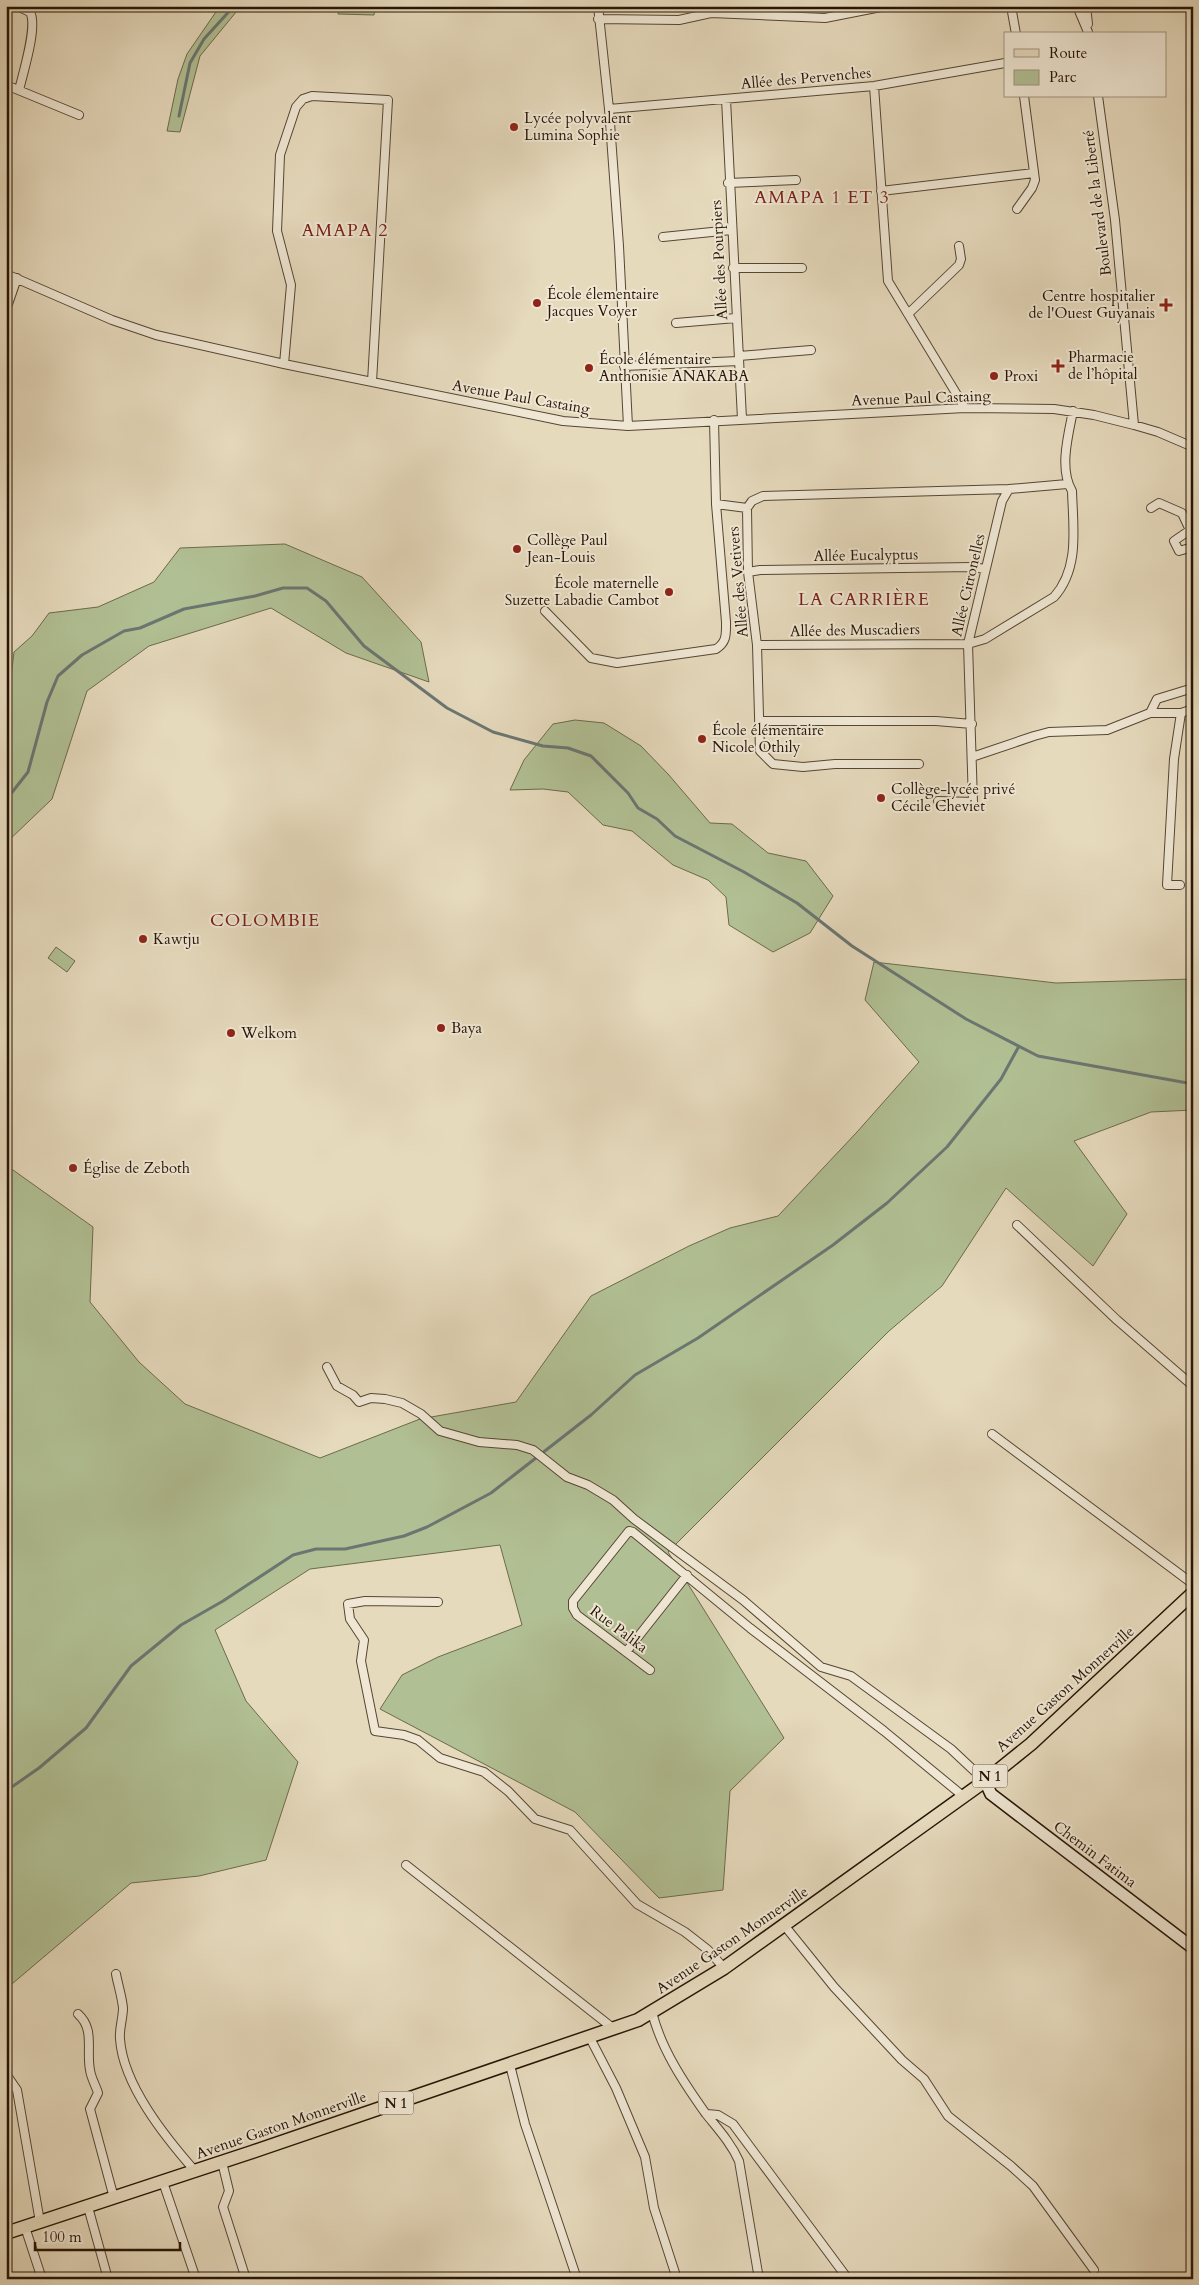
<svg xmlns="http://www.w3.org/2000/svg" width="1199" height="2285" font-family="Cardo,serif">
<style>
.green{fill:#b1c094;stroke:#6c6a4c}
.lines{fill:none;stroke-linecap:round;stroke-linejoin:round}
.stream{stroke:#6b7672;stroke-width:3}
.street-casing{stroke:#564633;stroke-width:10}
.secondary-casing{stroke:#261405;stroke-width:14}
.primary-casing{stroke:#261405;stroke-width:15}
.street{stroke:#efe7d4;stroke-width:8}
.secondary{stroke:#efe7d4;stroke-width:11}
.primary{stroke:#e6dabd;stroke-width:12}
.poi-dot{fill:#8f2418;stroke:#efe7d4;stroke-width:2}
.labels{text-anchor:middle;dominant-baseline:central;stroke-width:4;stroke-linejoin:round;paint-order:stroke}
.shield{fill:#efe7d4;stroke:#625343;stroke-width:1}
.shield-label{font-size:14px;font-weight:bold;fill:#261405}
.street-label{font-size:15px;fill:#261405;stroke:#efe7d4}
.poi-label{font-size:15px;fill:#261405;stroke:#efe7d4;text-anchor:start}
.quarter-label{font-size:18px;letter-spacing:1px;fill:#7a1f14;stroke:#efe7d4}
</style>
<rect width="100%" height="100%" fill="#e6dabd"/>
<filter id="stains"><feTurbulence type="fractalNoise" baseFrequency=".004" numOctaves="4"/><feColorMatrix values="0 0 0 0 .2 0 0 0 0 .09 0 0 0 0 .02 0 0 0 .5 -.17"/></filter>
<radialGradient id="worn" r=".72"><stop offset=".6" stop-color="#630" stop-opacity="0"/><stop offset="1" stop-color="#630" stop-opacity=".3"/></radialGradient>
<path class="green" d="M220,6H241L200,56L180,132L167,131L178,79L187,54Z
M339,6H375L374,15L338,14Z
M285,544L362,577L421,642L429,682L346,653L271,608L149,646L87,691L52,799L6,843V719L14,652L32,636L49,613L98,607L154,582L180,548Z
M575,720L604,723L641,746L668,774L710,823L732,824L768,853L806,861L833,896L810,933L773,952L729,925L726,897L708,880L673,865L632,831L603,825L568,792L543,789L510,790L524,760L553,724Z
M56,947L75,961L67,972L48,958Z
M874,962L1056,983L1193,979V1110L1151,1112L1074,1141L1127,1214L1093,1266L1006,1188L942,1286L889,1331L668,1552L784,1738L730,1791L723,1890L659,1898L575,1812L380,1709L402,1675L438,1657L522,1625L500,1545L310,1569L215,1630L246,1701L298,1762L266,1860L199,1876L131,1883L6,1989V1165L93,1227L90,1302L139,1362L185,1404L320,1458L420,1419L516,1402L591,1296L689,1246L730,1228L778,1216L857,1132L919,1062L865,1000Z"/>
<g class="lines">
<path class="stream" d="M179,116L190,63L204,39L234,6
M6,800L28,772L47,702L58,676L82,655L124,631L140,628L184,609L255,596L283,588H307L326,601L364,646L447,708L493,732L543,746L568,748L591,756L628,793L638,808L657,819L675,836L744,872L797,903L852,946L966,1019L1038,1056L1193,1084
M6,1791L39,1768L86,1728L131,1666L181,1625L223,1601L293,1555L316,1549H345L404,1536L427,1527L491,1493L591,1415L635,1375L698,1338L833,1245L887,1203L947,1147L1001,1079L1019,1046"/>
<g class="street-casing">
<path id="street" d="M17,6L30,12C38,26 23,73 19,90
M598,6L609,109L619,246L628,426
M1011,6L1016,34
M1077,6L1088,32
M1086,6L1088,24
M598,19L679,20L711,13L825,18L886,6
M6,85L79,115
M874,86L888,281L965,408
M1098,96L1115,220L1134,425
M726,99L742,419
M609,109L874,86L1005,63
M728,183L796,180
M881,191L1034,173
M1017,209L1032,188L1035,180L1024,96
M663,237L731,230
M733,268H802
M6,274L112,320L156,335L284,364L563,421L628,426L965,408L1054,409L1094,415L1134,425L1158,432L1193,447
M6,310L17,278
M908,314L959,265L961,259L959,246
M676,323L736,318
M739,356L811,350
M284,364L291,285L277,231L280,155L296,107L303,99L312,96L388,100L372,382
M624,366L739,361
M716,504L747,508
M1151,508L1159,503L1182,513L1190,530L1174,541L1179,551L1193,547
M748,572L760,570L972,567L985,569
M545,611L591,658L617,663L716,649C727,642 726,634 726,622L716,504L714,420
M757,645L968,644L985,639L1054,597C1080,568 1073,527 1072,491C1059,469 1068,436 1073,411
M1150,713L1157,699L1193,688
M759,721H936L972,724
M972,757L1034,736L1049,732L1107,730L1150,713H1181L1193,709
M919,764H835L803,767L773,764L760,751L757,645L748,572L747,508L752,501L763,496L1009,489
M938,801L973,802L968,644L1002,501L1009,489L1067,484
M1180,885H1167L1174,759L1181,713
M1017,1225L1117,1320L1193,1386
M327,1367L337,1386L353,1395L359,1402L371,1398L385,1399L402,1403L421,1414L440,1431L479,1442L517,1445L533,1450L567,1477L588,1485L613,1500L634,1519L743,1600L821,1667L851,1676L951,1749L985,1781
M992,1434L1193,1584
M438,1602L365,1601L348,1604L350,1619L364,1640L361,1661L375,1731L404,1735L418,1740L440,1758L484,1772L508,1791L535,1819L570,1830L637,1904L685,1932L708,1950L724,1968
M626,1652L687,1575
M650,1670L577,1615L573,1608V1601L629,1531L633,1532L750,1628L884,1731L963,1796
M406,1865L614,2029
M784,1925L834,1987L902,2060L924,2079L948,2116L1011,2166L1033,2186L1094,2270
M116,1974C118,1985 122,1997 123,2008C123,2018 119,2029 120,2039C123,2085 166,2138 195,2171
M652,2012C661,2049 684,2083 706,2114C718,2129 731,2143 739,2161L759,2279
M78,2014C95,2029 86,2050 90,2070C91,2078 96,2086 98,2093L90,2109L114,2198
M590,2038L616,2088L645,2157L654,2208L677,2279
M510,2065L525,2124L577,2279
M6,2074L17,2090L40,2222
M707,2114L718,2115L733,2124L848,2279
M222,2162L229,2191L223,2207L246,2279
M163,2182L196,2279
M88,2207L108,2279
M25,2227L42,2279"/>
</g>
<g class="secondary-casing">
<path id="secondary" d="M985,1781L991,1794L1193,1948"/>
</g>
<g class="primary-casing">
<path id="primary" d="M6,2233L252,2152L638,2020L724,1968L985,1781L1031,1744L1193,1593"/>
</g>
<use href="#street" class="street"/>
<use href="#secondary" class="secondary"/>
<use href="#primary" class="primary"/>
</g>
<g class="poi-dot">
<circle cx="514" cy="127" r="5"/>
<circle cx="537" cy="303" r="5"/>
<path d="M1163.5 297.5h5v5h5v5h-5v5h-5v-5h-5v-5h5z"/>
<path d="M1055.5 358.5h5v5h5v5h-5v5h-5v-5h-5v-5h5z"/>
<circle cx="589" cy="368" r="5"/>
<circle cx="994" cy="376" r="5"/>
<circle cx="517" cy="549" r="5"/>
<circle cx="669" cy="592" r="5"/>
<circle cx="702" cy="739" r="5"/>
<circle cx="881" cy="798" r="5"/>
<circle cx="143" cy="939" r="5"/>
<circle cx="441" cy="1028" r="5"/>
<circle cx="231" cy="1033" r="5"/>
<circle cx="73" cy="1168" r="5"/>
</g>
<g class="labels">
<g class="shield">
<rect x="972.5" y="1764.5" width="35" height="23" rx="4"/>
<rect x="378.5" y="2091.5" width="35" height="23" rx="4"/>
</g>
<g class="shield-label">
<text x="990" y="1776">N 1</text>
<text x="396" y="2103">N 1</text>
</g>
<g class="street-label">
<text transform="translate(806 78) rotate(-5)">Allée des Pervenches</text>
<text transform="translate(1097 203) rotate(-97)">Boulevard de la Liberté</text>
<text transform="translate(719 260) rotate(-93)">Allée des Pourpiers</text>
<text transform="translate(521 397) rotate(10)">Avenue Paul Castaing</text>
<text transform="translate(921 398) rotate(-2)">Avenue Paul Castaing</text>
<text transform="translate(866 555) rotate(-1)">Allée Eucalyptus</text>
<text transform="translate(738 582) rotate(-95)">Allée des Vetivers</text>
<text transform="translate(968 585) rotate(-77)">Allée Citronelles</text>
<text transform="translate(855 630) rotate(-1)">Allée des Muscadiers</text>
<text transform="translate(619 1629) rotate(37)">Rue Palika</text>
<text transform="translate(1065 1689) rotate(-42)">Avenue Gaston Monnerville</text>
<text transform="translate(1095 1854) rotate(37)">Chemin Fatima</text>
<text transform="translate(732 1940) rotate(-34)">Avenue Gaston Monnerville</text>
<text transform="translate(281 2125) rotate(-19)">Avenue Gaston Monnerville</text>
</g>
<g class="poi-label">
<text x="524" y="118">Lycée polyvalent<tspan x="524" dy="17">Lumina Sophie</tspan></text>
<text x="547" y="294">École élementaire<tspan x="547" dy="17">Jacques Voyer</tspan></text>
<text x="1155" y="296" text-anchor="end">Centre hospitalier<tspan x="1155" dy="17">de l'Ouest Guyanais</tspan></text>
<text x="1068" y="357">Pharmacie<tspan x="1068" dy="17">de l’hôpital</tspan></text>
<text x="599" y="359">École élémentaire<tspan x="599" dy="17">Anthonisie ANAKABA</tspan></text>
<text x="1004" y="376">Proxi</text>
<text x="527" y="540">Collège Paul<tspan x="527" dy="17">Jean-Louis</tspan></text>
<text x="659" y="583" text-anchor="end">École maternelle<tspan x="659" dy="17">Suzette Labadie Cambot</tspan></text>
<text x="712" y="730">École élémentaire<tspan x="712" dy="17">Nicole Othily</tspan></text>
<text x="891" y="789">Collège-lycée privé<tspan x="891" dy="17">Cécile Cheviet</tspan></text>
<text x="153" y="939">Kawtju</text>
<text x="451" y="1028">Baya</text>
<text x="241" y="1033">Welkom</text>
<text x="83" y="1168">Église de Zeboth</text>
</g>
<g class="quarter-label">
<text x="822" y="197">AMAPA 1 ET 3</text>
<text x="345" y="230">AMAPA 2</text>
<text x="864" y="599">LA CARRIÈRE</text>
<text x="265" y="920">COLOMBIE</text>
</g>
</g>
<rect width="1199" height="2285" fill="none" stroke="#e6dabd" stroke-width="25"/>
<rect x="8" y="8" width="1184" height="2270" fill="none" stroke="#261405" stroke-width="2.5"/>
<rect x="12" y="12" width="1174" height="2260" fill="none" stroke="#261405"/>
<rect x="1004" y="32" width="162" height="65" fill="#efe7d4" stroke="#9f9381"/>
<rect x="1014" y="49" width="25" height="8" fill="#e6dabd" stroke="#9f9381"/>
<text x="1049" y="58" font-size="15" fill="#261405">Route</text>
<rect x="1014" y="70" width="25" height="15" fill="#b1c094" stroke="#9f9381"/>
<text x="1049" y="82" font-size="15" fill="#261405">Parc</text>
<path d="M35 2242v8h145v-8" fill="none" stroke="#261405" stroke-width="2.5"/>
<text x="42" y="2242" font-size="15" fill="#261405" stroke="#efe7d4" stroke-width="4" paint-order="stroke">100 m</text>
<rect width="100%" height="100%" filter="url(#stains)"/>
<rect width="100%" height="100%" fill="url(#worn)"/>
</svg>
